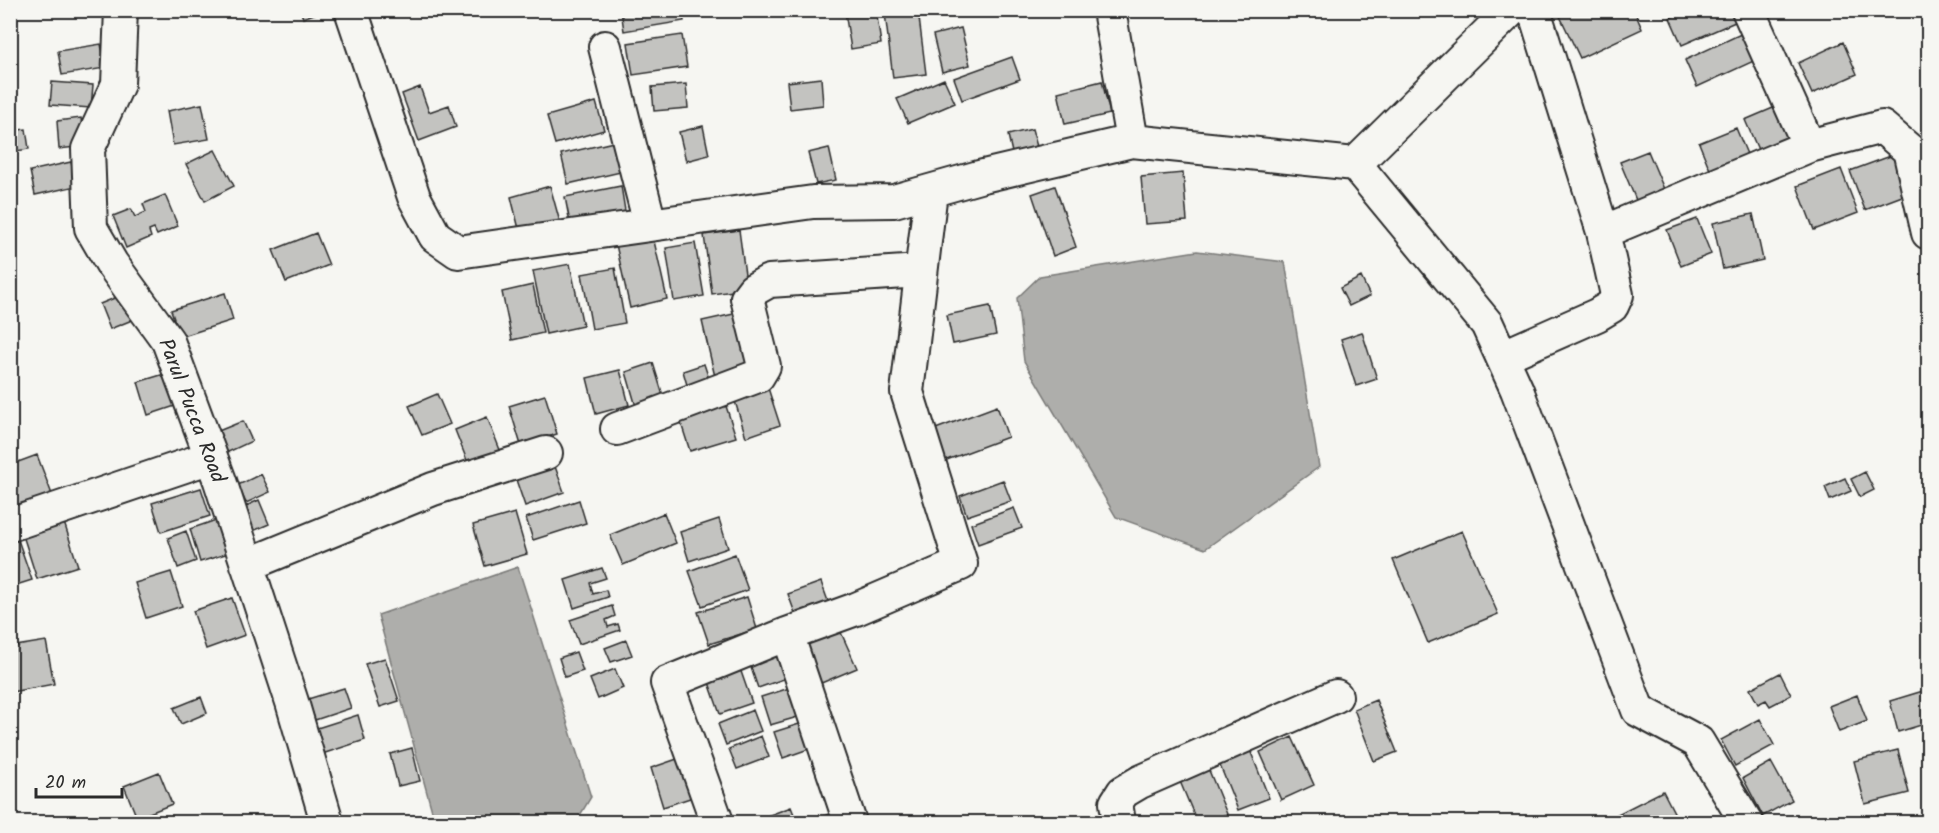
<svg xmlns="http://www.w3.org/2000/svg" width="1939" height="833" font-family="Kalam,sans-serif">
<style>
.water{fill:#aeaeab;stroke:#7a7a78;stroke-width:1.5}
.building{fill:#c3c3c0;stroke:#2b2b2b;stroke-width:1.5}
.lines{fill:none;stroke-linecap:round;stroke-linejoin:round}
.street-casing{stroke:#2b2b2b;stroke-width:36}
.street{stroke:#f6f6f2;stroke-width:32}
.labels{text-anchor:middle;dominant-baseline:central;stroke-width:6;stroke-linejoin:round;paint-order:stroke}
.street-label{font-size:21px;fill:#2b2b2b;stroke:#f6f6f2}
</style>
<rect width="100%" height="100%" fill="#f6f6f2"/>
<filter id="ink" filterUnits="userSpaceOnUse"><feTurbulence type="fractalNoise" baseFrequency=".0167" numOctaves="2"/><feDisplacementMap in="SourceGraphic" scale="12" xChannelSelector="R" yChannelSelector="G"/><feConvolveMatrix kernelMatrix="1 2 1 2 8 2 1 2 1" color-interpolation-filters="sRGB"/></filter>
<g filter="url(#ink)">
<path class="water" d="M1197,251L1285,262L1319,467L1205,549L1116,517L1024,361L1017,298L1040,276Z
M518,567L591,797L576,822H435L378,615Z"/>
<path class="building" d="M300,10H325L303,18Z
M621,10H682L684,21L624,31Z
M853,10H876L881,44L851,49L845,12Z
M903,10H918L926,74L893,78L885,13Z
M1557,10H1634L1642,29L1580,58Z
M1687,10H1738L1742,19L1682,45L1670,18Z
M961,28L970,65L942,72L933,35Z
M1743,33L1756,60L1697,87L1685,60Z
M682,35L687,67L633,75L628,43Z
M1843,42L1857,74L1812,94L1798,63Z
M101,44L105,68L62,75L58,51Z
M1012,57L1020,79L962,100L954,78Z
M821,78L823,105L790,109L787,82Z
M944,79L955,103L908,123L897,99Z
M1102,81L1110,114L1065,124L1058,92Z
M52,82L93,85L91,108L50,105Z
M686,84L688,108L654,111L652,87Z
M420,87L429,112L449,105L456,127L419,141L402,94Z
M596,102L604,130L555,144L547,116Z
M202,104L209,139L173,145L167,111Z
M1780,105L1798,146L1763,161L1745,120Z
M81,118L84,146L59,149L57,121Z
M703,126L709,155L686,161L679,132Z
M1736,128L1752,166L1715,182L1699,143Z
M26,129L29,149L10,152V131Z
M1032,129L1038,150L1013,157L1008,135Z
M618,141L625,171L568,184L561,154Z
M829,148L836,180L816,184L808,153Z
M215,150L234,186L205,201L186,164Z
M1648,151L1669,201L1641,212L1620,162Z
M1896,154L1910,193L1865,210L1850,171Z
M71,162L76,186L35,195L30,171Z
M1841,169L1858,213L1814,230L1797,186Z
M1183,173L1187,221L1145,224L1141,177Z
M550,186L561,226L521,237L511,197Z
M621,186L626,217L571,228L565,197Z
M1055,186L1076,247L1053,256L1032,194Z
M165,195L178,226L157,235L154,229L149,231L151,237L126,248L113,216L131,209L135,217L146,212L143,204Z
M1753,214L1763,260L1723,269L1713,223Z
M1697,219L1711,254L1681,266L1667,230Z
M739,230L747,289L712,294L704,235Z
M652,232L667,299L630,308L615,240Z
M316,233L329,265L286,282L273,250Z
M695,243L704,296L674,301L666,248Z
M570,264L583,326L546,334L533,271Z
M615,268L625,323L592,329L582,274Z
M10,272L17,289L10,292Z
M1361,277L1370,296L1349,306L1340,288Z
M533,285L543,333L512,340L502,292Z
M225,293L233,320L180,337L171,310Z
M122,295L132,320L110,329L100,304Z
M990,306L996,335L953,344L947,315Z
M743,312L756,372L716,381L702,321Z
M1362,332L1377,379L1356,386L1341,339Z
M653,363L665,402L637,410L626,372Z
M704,364L711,385L689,392L683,371Z
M620,370L629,405L596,414L587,378Z
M171,372L181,404L148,415L138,382Z
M768,388L780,425L746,437L734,398Z
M437,394L450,424L422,435L409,406Z
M545,395L557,434L521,445L509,406Z
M725,403L736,437L690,451L679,417Z
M997,406L1008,437L944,461L933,430Z
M487,417L502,455L470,468L455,430Z
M243,421L252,441L226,453L216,432Z
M37,455L53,497L10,513V465Z
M551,455L564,492L525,506L512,468Z
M1865,472L1874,490L1860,497L1851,479Z
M261,474L270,492L246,503L238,485Z
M1845,478L1851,491L1830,500L1825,487Z
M1003,480L1011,501L967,516L960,496Z
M201,488L210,516L161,532L152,503Z
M259,500L269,524L253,531L244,507Z
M579,500L586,523L533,540L526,518Z
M1014,508L1022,528L978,544L971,524Z
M515,513L527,554L485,566L473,525Z
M664,513L676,543L623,565L610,535Z
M62,516L78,566L37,579L21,529Z
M225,517L235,551L200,562L190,529Z
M719,519L728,548L689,561L680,532Z
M186,531L196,561L178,568L168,538Z
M1462,531L1498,614L1428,643L1393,560Z
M17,537L32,580L10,587V540Z
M735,554L748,590L702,606L689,571Z
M602,568L606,578L590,583L593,594L606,590L608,597L574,608L565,580Z
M171,572L182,606L146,618L135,583Z
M821,582L832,612L799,624L788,594Z
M747,597L757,629L709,644L698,612Z
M232,598L245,635L206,649L193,611Z
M612,606L615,616L606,620L608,627L618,624L620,630L579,644L570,620Z
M839,628L857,668L819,684L802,644Z
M626,640L632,655L611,662L605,648Z
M46,641L54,684L11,692L10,647Z
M784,643L795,675L758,688L747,656Z
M576,652L583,671L565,677L559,658Z
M385,658L399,701L380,707L365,664Z
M737,660L752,703L720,714L705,671Z
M615,669L623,688L598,699L590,679Z
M1780,673L1791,695L1770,706L1766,700L1758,704L1750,689Z
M799,685L808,714L770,725L761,697Z
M344,688L351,708L315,720L308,699Z
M1923,691L1928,710V723L1898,732L1890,701Z
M1857,695L1867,721L1839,732L1829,706Z
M201,697L207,713L181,724L174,708Z
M1376,700L1397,752L1374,761L1354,709Z
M753,710L761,731L726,745L718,724Z
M358,715L365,740L319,755L311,730Z
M1760,719L1774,745L1735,766L1721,740Z
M812,720L820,745L783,758L774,732Z
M761,736L769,757L737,769L729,749Z
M1292,737L1314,785L1281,800L1260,752Z
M412,748L420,781L398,786L390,754Z
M1250,750L1269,798L1238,810L1219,763Z
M1898,750L1909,793L1865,804L1854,761Z
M680,758L693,797L663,807L651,768Z
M1771,762L1792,800L1763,816L1743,778Z
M1208,768L1227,814L1206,822H1197L1179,779Z
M159,772L172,804L137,818L124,786Z
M1663,791L1679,822H1604V821Z
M791,807L797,822H754V821Z
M839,810L845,822H809Z
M1284,816L1287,822H1266Z"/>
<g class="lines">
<g class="street-casing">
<path id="street" d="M121,10L118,84L88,149L91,228L112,264L168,341L220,481L292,702L327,822
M351,10L414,197L435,236L458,252L813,202L894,201L979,177L1132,141L1355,164L1487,324L1517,390L1638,710L1698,742L1746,822
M1109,10L1132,141
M1534,10L1603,232L1809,146
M1748,10L1809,146L1882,127L1909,150L1928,233
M605,47L650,224
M1355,164L1511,10
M1502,357L1597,315L1612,306L1617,295L1603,232
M617,429L758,376L764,366L747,298L753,290L769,281L920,271
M10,525L211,457
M247,565L433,489L546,453
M787,634L850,822
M717,822L667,683L787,634L856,609L961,564L907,392L931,191
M1119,822L1116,803L1123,792L1140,782L1336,696"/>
</g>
<use href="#street" class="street"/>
</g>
</g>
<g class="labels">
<g class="street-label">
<text transform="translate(191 411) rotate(69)">Parul Pucca Road</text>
</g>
</g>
<rect width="1939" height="833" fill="none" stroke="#f6f6f2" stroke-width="36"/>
<rect x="18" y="18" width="1903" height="797" fill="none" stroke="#2b2b2b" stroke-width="2" filter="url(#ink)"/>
<path d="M36 788v9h86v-9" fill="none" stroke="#2b2b2b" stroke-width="3"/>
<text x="45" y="788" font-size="18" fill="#2b2b2b" stroke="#f6f6f2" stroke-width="4.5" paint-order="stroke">20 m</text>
</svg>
